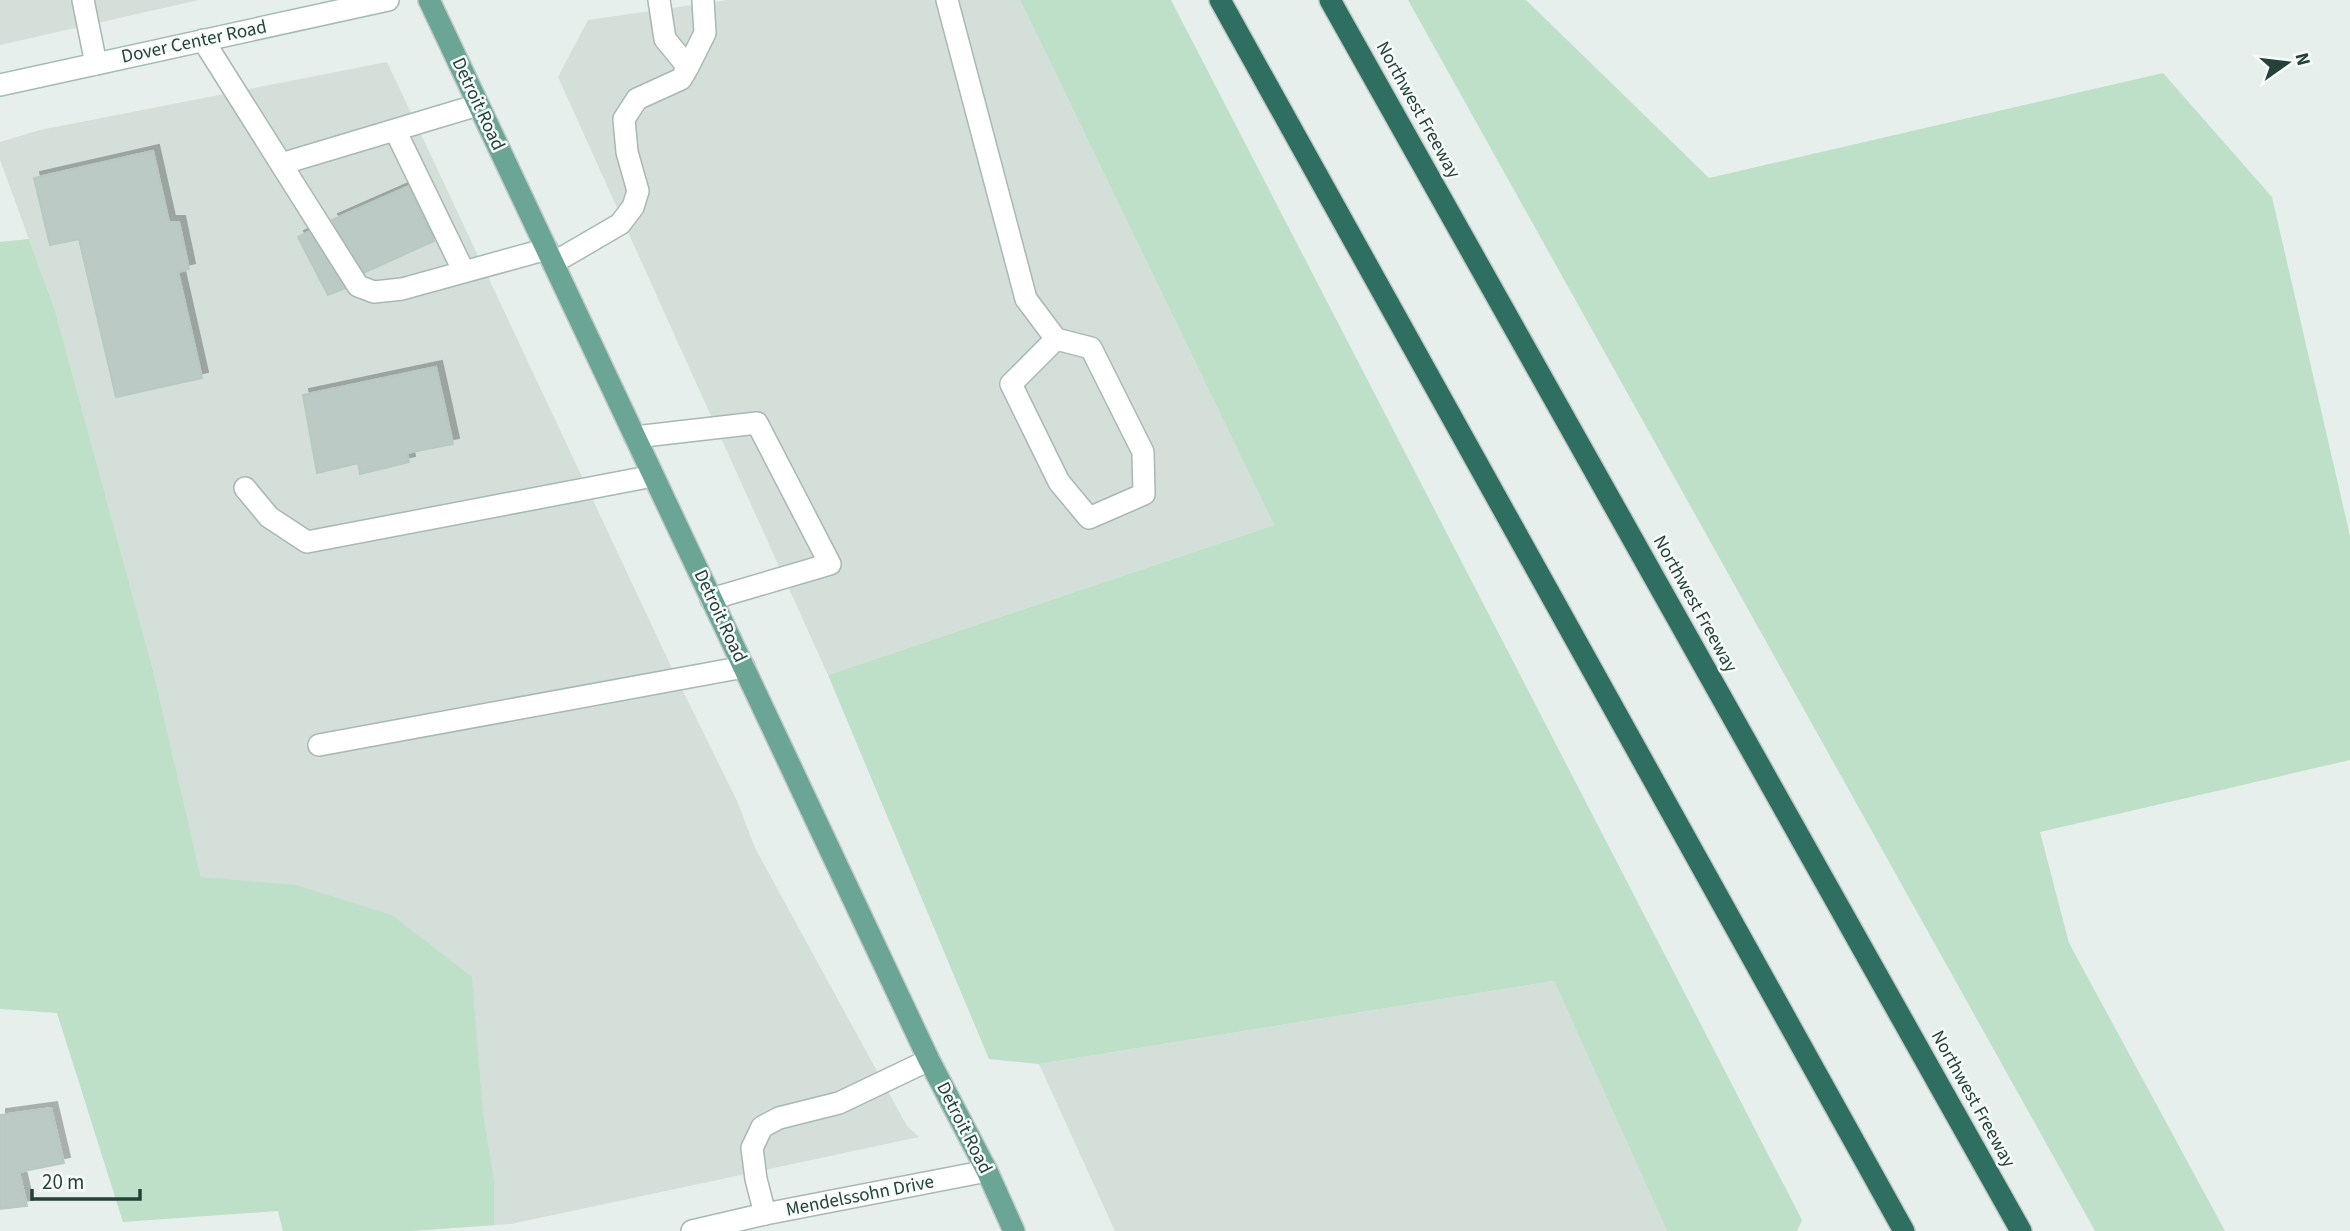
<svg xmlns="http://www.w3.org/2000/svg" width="2350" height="1231" font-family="'Source Sans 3',sans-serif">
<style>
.built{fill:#d4dfda}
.green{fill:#bfe0c8}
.building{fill:#bbcac4;stroke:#b8c9c2;stroke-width:2;filter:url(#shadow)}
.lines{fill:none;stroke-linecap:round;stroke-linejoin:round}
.lane-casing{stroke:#a8b8b2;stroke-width:24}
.street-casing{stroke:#a8b8b2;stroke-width:24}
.secondary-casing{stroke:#a4bbb3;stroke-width:24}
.primary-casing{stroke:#c2cac8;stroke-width:24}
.highway-casing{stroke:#c2cac8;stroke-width:24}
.lane{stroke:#fff;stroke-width:21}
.street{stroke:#fff;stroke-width:21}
.secondary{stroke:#fff;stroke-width:21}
.primary{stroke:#6aa596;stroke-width:21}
.highway{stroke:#2f6f62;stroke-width:21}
.labels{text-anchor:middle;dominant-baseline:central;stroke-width:5;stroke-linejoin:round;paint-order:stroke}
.street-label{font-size:19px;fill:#24423a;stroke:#f7fbf9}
</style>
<defs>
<filter id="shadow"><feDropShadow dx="6" dy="-6" stdDeviation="0" flood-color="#0004"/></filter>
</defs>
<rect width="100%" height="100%" fill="#e6efeb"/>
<path class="built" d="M0,0H199L0,45Z
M728,0H1020L1274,525L828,675L558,77L588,20Z
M387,62L677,679L737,801L755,848L907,1126L919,1137L511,1224L410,1231H283L153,670L55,310L0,160V142L40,130Z
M1554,981L1667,1231H1115L1039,1064Z"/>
<path class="green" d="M1020,0H1171L1802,1220L1797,1231H1667L1554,981L1039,1064L989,1059L828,675L1274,525Z
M1408,0H1526L1709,178L2163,73L2272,197L2350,536V760L2040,832L2069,943L2225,1231H2095Z
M29,239L55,310L153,670L201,877L296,885L392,915L472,977L483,1114L494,1181V1225L410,1231H283L278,1211L123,1222L57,1013L0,1009V242Z"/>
<path class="building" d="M153,151L169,222H179L189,269L178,272L202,378L116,397L79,239L50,245L34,178Z
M409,186L434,241L361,274L332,220Z
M316,228L346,288L328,295L298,237Z
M436,367L453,444L407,453L409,462L360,474L358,463L317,473L303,395Z
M51,1108L64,1163L19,1172L27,1206L0,1209V1115Z"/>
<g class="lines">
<g class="lane-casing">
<path id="lane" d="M83,0L96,64
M659,0L665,39L688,67L705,33L703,0
M947,0L1026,299L1056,339L1091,348L1143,452L1144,494L1089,518L1059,482L1011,384L1056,339
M203,40L358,286L374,292L402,289L547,249
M395,130L464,272
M281,164L478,105
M553,263L620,224L633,207L638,191L627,152L624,119L637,99L681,79L688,67
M635,437L757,423L830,564L711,599
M245,488L269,517L307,542L653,476
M319,745L744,667
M765,1214L756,1179L752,1148L762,1127L779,1118L839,1103L929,1060"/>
</g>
<g class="street-casing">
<path id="street" d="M692,1231L765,1214L987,1171"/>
</g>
<g class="secondary-casing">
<path id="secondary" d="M0,85L388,0"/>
</g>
<g class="primary-casing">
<path id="primary" d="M429,0L929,1060L987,1171L1014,1231"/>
</g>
<g class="highway-casing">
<path id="highway" d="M1220,0L1904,1231
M1330,0L2021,1231"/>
</g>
<use href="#lane" class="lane"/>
<use href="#street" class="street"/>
<use href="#secondary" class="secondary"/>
<use href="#primary" class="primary"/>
<use href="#highway" class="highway"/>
</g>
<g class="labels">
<g class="street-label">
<text transform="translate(194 42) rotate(-12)">Dover Center Road</text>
<text transform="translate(478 104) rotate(65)">Detroit Road</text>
<text transform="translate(1418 110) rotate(61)">Northwest Freeway</text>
<text transform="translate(1695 604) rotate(61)">Northwest Freeway</text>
<text transform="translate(720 616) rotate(65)">Detroit Road</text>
<text transform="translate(1973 1099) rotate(61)">Northwest Freeway</text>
<text transform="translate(964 1128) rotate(63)">Detroit Road</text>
<text transform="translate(860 1196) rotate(-11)">Mendelssohn Drive</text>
</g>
</g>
<g transform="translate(2287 63) rotate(76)" stroke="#f7fbf9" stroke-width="5" paint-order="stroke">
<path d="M0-5L12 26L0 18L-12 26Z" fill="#24423a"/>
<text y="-10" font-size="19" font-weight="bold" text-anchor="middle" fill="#24423a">N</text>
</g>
<path d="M32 1189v10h108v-10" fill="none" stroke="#24423a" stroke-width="3.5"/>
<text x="42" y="1189" font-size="21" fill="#24423a" stroke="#f7fbf9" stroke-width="5" paint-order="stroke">20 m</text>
</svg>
